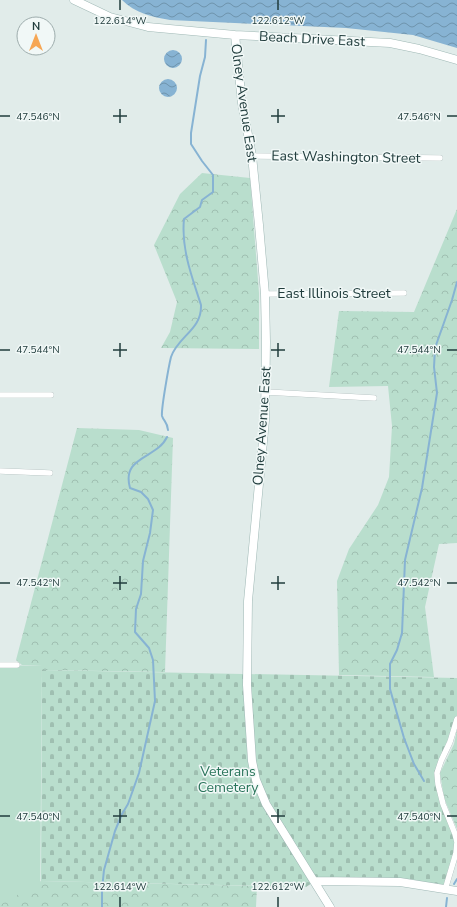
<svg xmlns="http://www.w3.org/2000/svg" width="457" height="907" font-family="'Nunito Sans',sans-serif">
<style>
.green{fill:#b9decd}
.forest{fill:url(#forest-crowns)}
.cemetery{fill:url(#cemetery-stones)}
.water{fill:url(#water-waves)}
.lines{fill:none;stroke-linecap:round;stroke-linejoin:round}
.stream{stroke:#87b3d3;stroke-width:2}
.street-casing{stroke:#a4b4b3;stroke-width:6}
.secondary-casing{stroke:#9fb8b5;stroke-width:9}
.street{stroke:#fff;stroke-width:5.5}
.secondary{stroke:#fff;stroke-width:8}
.ticks{fill:none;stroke:#213d3d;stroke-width:1.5}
.labels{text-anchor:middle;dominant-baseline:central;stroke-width:3;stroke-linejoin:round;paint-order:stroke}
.street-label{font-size:14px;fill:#213d3d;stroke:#f1f8f7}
.park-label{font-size:14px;fill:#2a755b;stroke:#f1f8f7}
.ticks-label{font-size:10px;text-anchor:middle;fill:#213d3d;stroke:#f1f8f7;stroke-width:3;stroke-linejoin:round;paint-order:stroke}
</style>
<defs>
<pattern id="forest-crowns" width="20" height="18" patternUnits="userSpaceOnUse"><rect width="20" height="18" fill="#b9decd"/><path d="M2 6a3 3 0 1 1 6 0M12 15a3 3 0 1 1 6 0" fill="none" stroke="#9fbfb1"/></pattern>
<pattern id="cemetery-stones" width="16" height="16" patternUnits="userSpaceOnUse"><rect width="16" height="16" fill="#b9decd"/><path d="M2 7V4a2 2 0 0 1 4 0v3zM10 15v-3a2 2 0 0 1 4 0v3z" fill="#9fbfb1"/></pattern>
<pattern id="water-waves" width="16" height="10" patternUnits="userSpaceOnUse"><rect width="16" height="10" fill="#87b3d3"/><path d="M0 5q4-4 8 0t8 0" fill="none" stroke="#6e93ac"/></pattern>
</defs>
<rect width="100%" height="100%" fill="#e1ecea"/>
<path class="green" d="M0,665L42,666L40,907H0Z"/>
<path class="forest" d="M202,173L250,178L259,293V349L161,348L170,332L177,302L154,245L180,194Z
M457,209V543L439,544L425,607L434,677L339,675L337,581L349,549L378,505L389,477L392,426L388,386L329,387L339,311L414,312Z
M77,428L139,430L173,438L165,672L42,670V666L22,665L16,660Z
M457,730V829L444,798L440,773L454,744Z
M41,881L257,886L256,907H0V905Z"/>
<path class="cemetery" d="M42,670L457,678V719L441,761L438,784L457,842L445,890L400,882L315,881L306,887L41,881Z"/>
<path class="water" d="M122,0H457V48L413,35L346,28L170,20C152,17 135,13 122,0Z
M164 59a9 9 0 1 1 18 0a9 9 0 1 1-18 0Z
M159 88a9 9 0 1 1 18 0a9 9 0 1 1-18 0Z"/>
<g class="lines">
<path class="stream" d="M168,430C167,421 164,422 162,416C161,409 169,365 171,357C178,336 202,330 201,305C192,277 181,249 184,219L200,207L202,200L213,192V175L202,161L191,144V133L200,76L205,57L206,40
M424,781L414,764L404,738L390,689V664L397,650L402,633L405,560L422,488L437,393L434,367L435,348L452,300L457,282
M454,884L457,879
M102,907V889L104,870L115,831L122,814L128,804L139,773L155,701L153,660L149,648L135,632L136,609L141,594L143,561L150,533L153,510L148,499L141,492L130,488C121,456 157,459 167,437
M446,907L447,898"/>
<g class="street-casing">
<path id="street" d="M252,156L440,158
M265,294L404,293
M266,392L374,398
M0,395H51
M0,471L50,473
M0,665H17
M445,890L456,853L457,842L455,834L443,804L438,784L437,773L441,761L450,742L457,719"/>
</g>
<g class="secondary-casing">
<path id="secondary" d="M74,0L110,17L148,27L235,35L390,43L419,49L457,60
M235,35L242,103L252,156L259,225L265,294L266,342L265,420L248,601L247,685L252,761L256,780L266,804L330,907
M315,881L400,882L457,891"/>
</g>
<use href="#street" class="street"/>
<use href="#secondary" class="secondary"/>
</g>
<path class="ticks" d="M120,0V10M278,0V10M120,109V123M278,109V123M0,116H10M113,116H127M271,116H285M447,116H457M120,343V357M278,343V357M0,350H10M113,350H127M271,350H285M447,350H457M120,576V590M278,576V590M0,583H10M113,583H127M271,583H285M447,583H457M120,809V823M278,809V823M0,816H10M113,816H127M271,816H285M447,816H457M120,897V907M278,897V907"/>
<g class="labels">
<g class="street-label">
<text transform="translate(312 39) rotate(3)">Beach Drive East</text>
<text transform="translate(244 103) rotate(82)">Olney Avenue East</text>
<text transform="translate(346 157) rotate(1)">East Washington Street</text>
<text x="334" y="293">East Illinois Street</text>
<text transform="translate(262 426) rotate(-86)">Olney Avenue East</text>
</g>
<g class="park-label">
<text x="228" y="771">Veterans<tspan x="228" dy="16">Cemetery</tspan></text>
</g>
</g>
<g class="ticks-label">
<text x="120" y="24">122.614°W</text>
<text x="278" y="24">122.612°W</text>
<text x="38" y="120">47.546°N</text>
<text x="419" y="120">47.546°N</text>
<text x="38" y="353">47.544°N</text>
<text x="419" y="353">47.544°N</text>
<text x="38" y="586">47.542°N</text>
<text x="419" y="586">47.542°N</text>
<text x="38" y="820">47.540°N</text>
<text x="419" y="820">47.540°N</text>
<text x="120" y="890">122.614°W</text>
<text x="278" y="890">122.612°W</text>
</g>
<g transform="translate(36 36)"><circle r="19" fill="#f1f8f7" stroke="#9eadad"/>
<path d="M0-3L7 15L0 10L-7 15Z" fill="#f6a755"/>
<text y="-6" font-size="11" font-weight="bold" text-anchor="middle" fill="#213d3d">N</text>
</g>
</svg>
